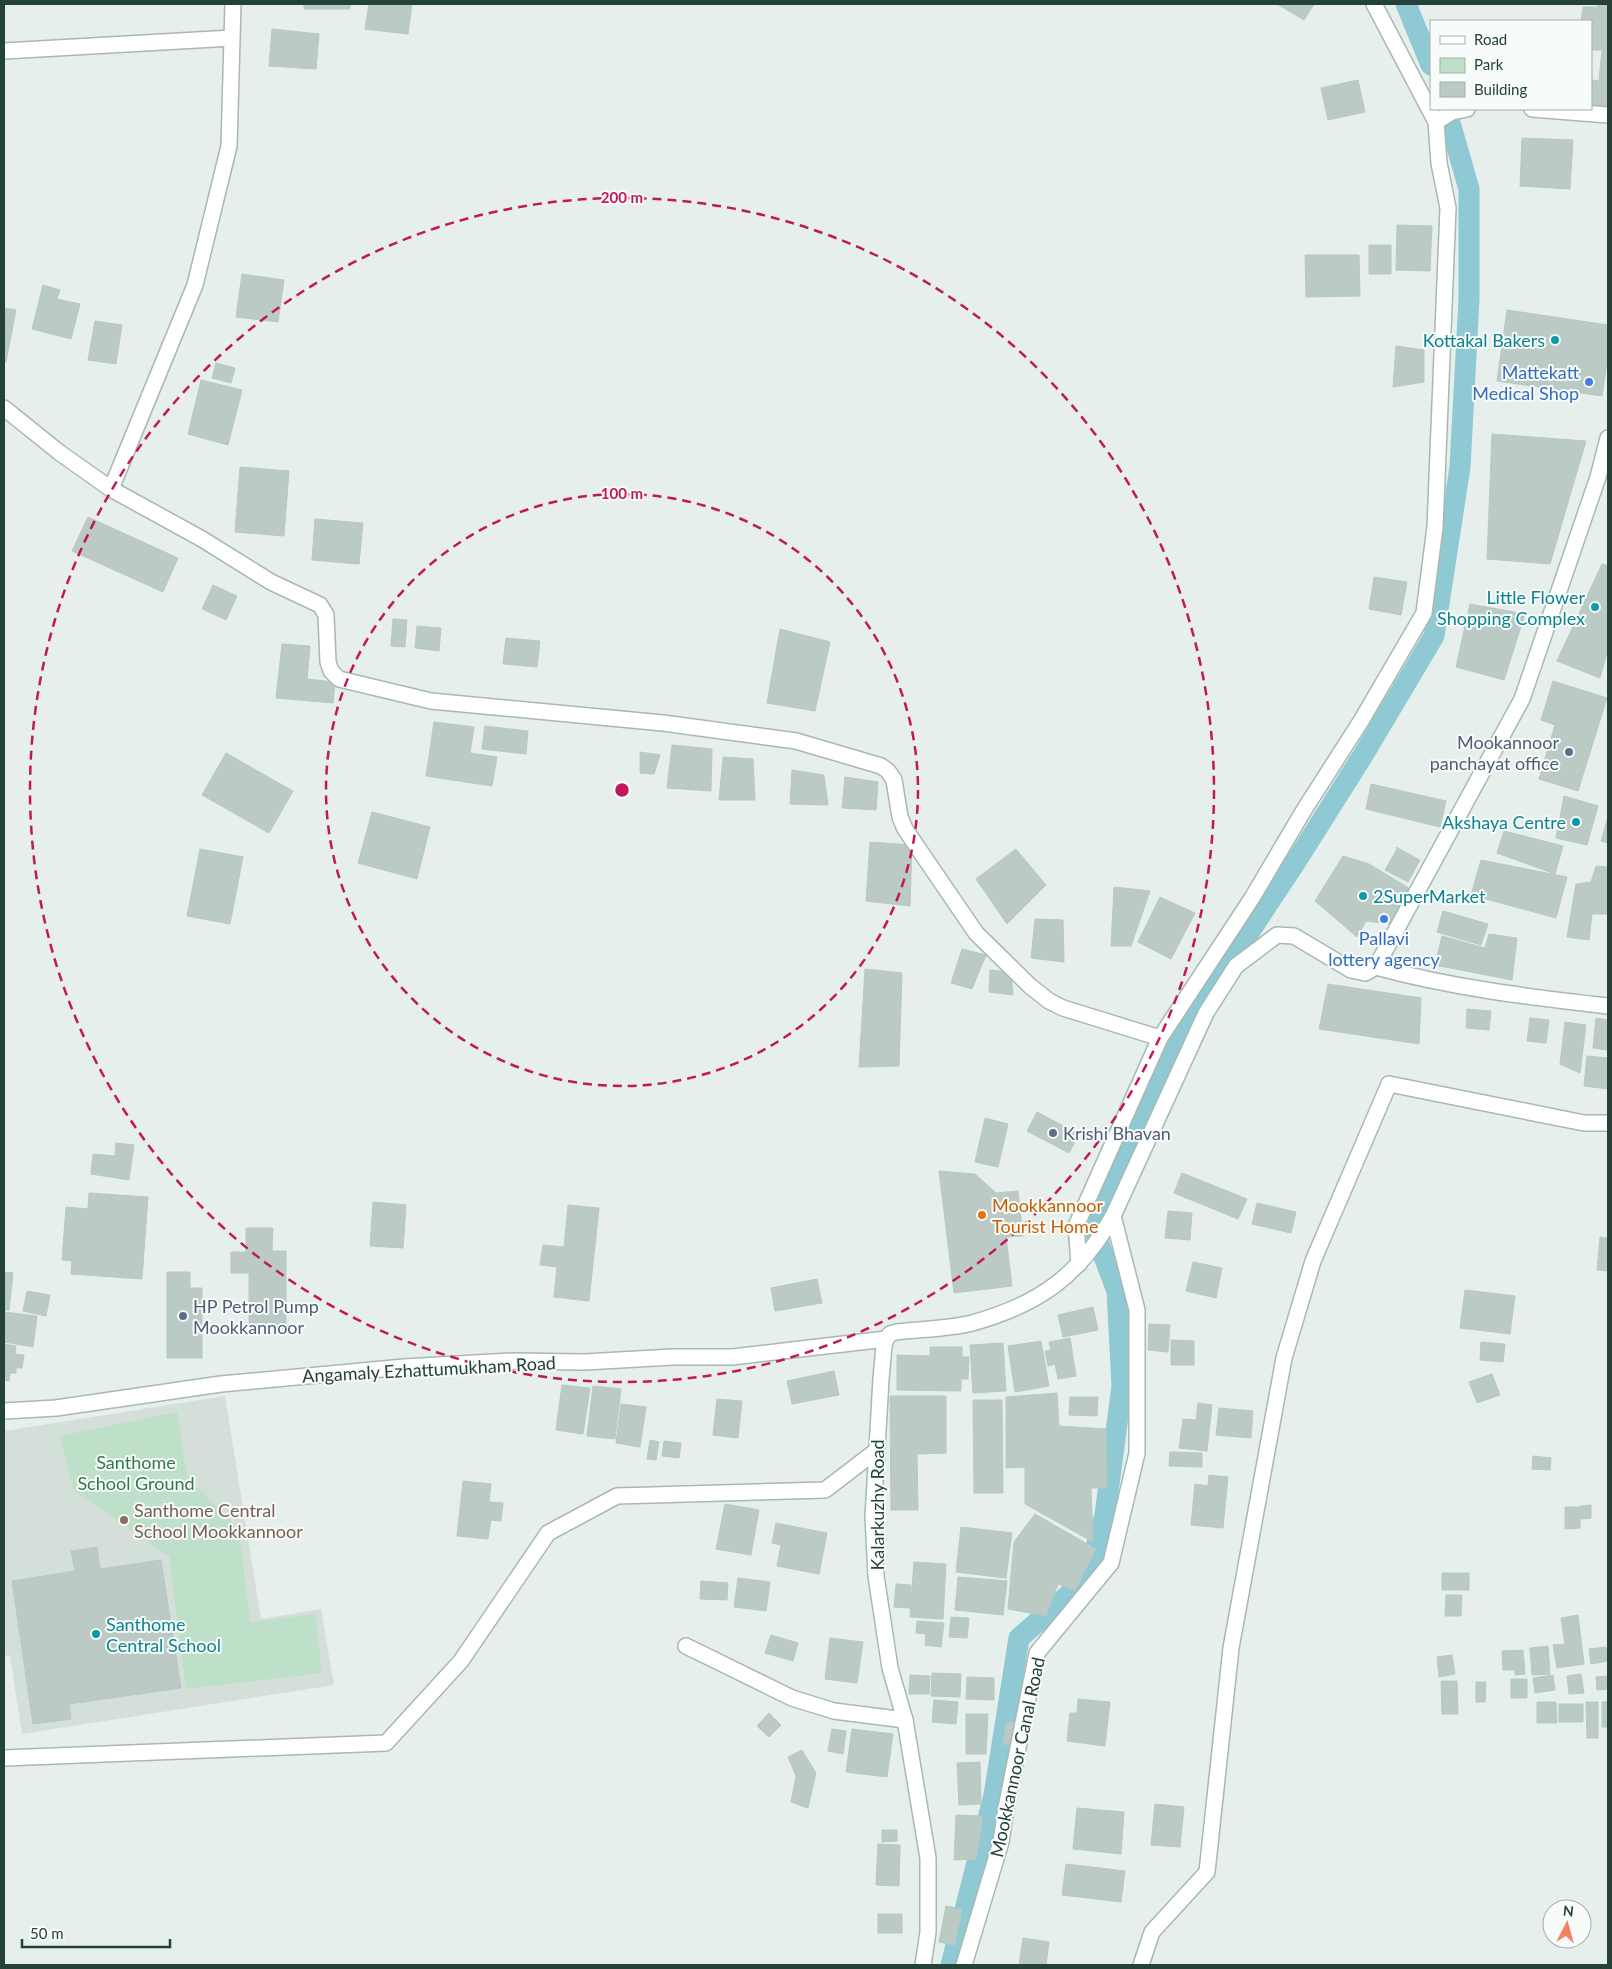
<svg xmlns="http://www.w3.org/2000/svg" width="1612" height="1969" font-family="Lato,sans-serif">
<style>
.built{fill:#d4dfda}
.green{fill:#bfe0c8}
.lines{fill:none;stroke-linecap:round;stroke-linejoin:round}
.canal{stroke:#8ec9d4;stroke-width:21}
.building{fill:#bbcac4;stroke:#b8c9c2}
.minor-casing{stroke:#a8b8b2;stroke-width:18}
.tertiary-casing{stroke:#a8b8b2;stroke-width:18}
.secondary-casing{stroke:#a4bbb3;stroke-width:18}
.minor{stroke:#fff;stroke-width:15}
.tertiary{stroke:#fff;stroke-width:15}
.secondary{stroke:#fff;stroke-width:15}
.ring{fill:none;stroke:#c2185b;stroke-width:2.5;stroke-dasharray:9 6}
.culture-dot{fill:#0f9aa8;stroke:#f7fbf9;stroke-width:2}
.shop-dot{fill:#3f7fe0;stroke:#f7fbf9;stroke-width:2}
.service-dot{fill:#5c6f8a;stroke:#f7fbf9;stroke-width:2}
.food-dot{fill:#e8710a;stroke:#f7fbf9;stroke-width:2}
.education-dot{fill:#8d6e63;stroke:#f7fbf9;stroke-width:2}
.labels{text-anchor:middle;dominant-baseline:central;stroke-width:4;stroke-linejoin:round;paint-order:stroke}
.culture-label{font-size:18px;fill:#0d838f;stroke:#f7fbf9;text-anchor:end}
.shop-label{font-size:18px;fill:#366cbe;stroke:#f7fbf9;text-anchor:end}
.service-label{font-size:18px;fill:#4e5e75;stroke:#f7fbf9;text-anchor:start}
.food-label{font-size:18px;fill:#c56008;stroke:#f7fbf9;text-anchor:start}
.street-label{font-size:18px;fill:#24423a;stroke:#f7fbf9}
.park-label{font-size:18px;fill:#2d7a4b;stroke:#f7fbf9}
.education-label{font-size:18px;fill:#785e54;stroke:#f7fbf9;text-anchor:start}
.centre{fill:#c2185b;stroke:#f7fbf9;stroke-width:2.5}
.ring-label{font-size:15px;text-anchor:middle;font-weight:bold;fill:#c2185b;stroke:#f7fbf9;stroke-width:4;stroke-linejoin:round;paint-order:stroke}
</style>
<rect width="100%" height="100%" fill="#e6efeb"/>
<path class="built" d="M225,1396L261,1619L321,1609L334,1685L22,1734L10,1656L4,1655V1431Z"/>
<path class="green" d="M177,1412L188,1482L200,1489L239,1530L250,1622L315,1614L322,1673L186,1689L169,1556L73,1490L60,1436Z"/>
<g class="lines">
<path class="canal" d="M1406,4L1431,65
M1098,1240L1091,1221L1168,1055L1297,860L1362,757L1434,636L1460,467L1469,299V189L1446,109
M951,1965L994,1795L1019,1638L1087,1579L1105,1515L1122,1386L1117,1291L1098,1241"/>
</g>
<path class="building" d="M304,4H350V9H304Z
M369,4H412L408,34L365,29Z
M1277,4H1314L1304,20Z
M1599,4H1608V106L1591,105V80L1599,81L1602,50H1591V21H1581L1583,7H1597Z
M272,29L319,34L316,69L269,66Z
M1358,80L1365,112L1328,120L1321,88Z
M1522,138L1573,140L1570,189L1520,186Z
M1397,225L1432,226L1430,271L1396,270Z
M1369,245H1391V274H1369Z
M1305,255H1359L1360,296L1306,297Z
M242,274L284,280L278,322L236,317Z
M43,285L60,290L57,299L80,304L71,339L32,329Z
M4,308L16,310L6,362L4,361Z
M1507,310L1608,325V356L1602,396L1497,381Z
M95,321L122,325L116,364L88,360Z
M1396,346L1424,350V382L1393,387Z
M216,363L235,368L231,383L212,378Z
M201,380L242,390L228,445L188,434Z
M1492,434L1586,441L1550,564L1487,559Z
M240,467L289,471L284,536L235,532Z
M88,517L178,558L163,592L72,551Z
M315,519L363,523L359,564L312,560Z
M1602,564L1608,566V649L1600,678L1557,661Z
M1374,577L1407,582L1401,615L1369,609Z
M213,585L237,596L226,620L202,609Z
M1470,604L1525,614L1504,680L1456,667Z
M393,619L407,620L405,647L391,646Z
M417,626L441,628L439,651L415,648Z
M780,629L830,642L815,711L767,703Z
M506,638L540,641L537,667L503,664Z
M282,644L310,646L307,679L335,682L333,703L276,698Z
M1553,681L1607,698L1578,791L1539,779L1555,725L1541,720Z
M434,722L474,727L470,753L497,757L492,786L426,776Z
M485,726L528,731L526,754L482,749Z
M672,745L712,749L711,791L667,788Z
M640,752L660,755L654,774L640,773Z
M226,753L293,791L269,833L202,795Z
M723,757L753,759L755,800H719Z
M792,770L824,775L828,805L790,804Z
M845,777L878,782L876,810L842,808Z
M1371,784L1446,801L1440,827L1366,809Z
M1564,796L1598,806L1587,845L1556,838Z
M372,812L430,827L417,879L358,863Z
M1608,817V843L1601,841Z
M1504,831L1563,846L1555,874L1497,853Z
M870,842L912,845L910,906L866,901Z
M1396,847L1420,860L1408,882L1385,870L1397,849Z
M200,849L243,857L230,924L187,916Z
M1016,849L1046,885L1007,924L976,879Z
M1343,856L1369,864L1412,890L1390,924L1366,921L1357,937L1315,901Z
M1481,860L1567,877L1556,918L1471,895Z
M1596,866L1608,867V914H1592L1589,940L1567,937L1576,884L1591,882Z
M1114,887L1150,891L1131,946H1111Z
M1160,897L1195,913L1171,959L1138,942Z
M1443,911L1488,924L1481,945L1437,932Z
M1035,919L1063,920L1064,962L1031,958Z
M1489,934L1517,938L1512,980L1435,965L1442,936L1485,948Z
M962,949L986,955L972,989L951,983Z
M865,969L902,973L899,1066L859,1067Z
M990,970L1011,972L1013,995L989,992Z
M1328,984L1421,998L1419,1044L1319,1029Z
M1467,1009L1491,1011L1489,1030L1466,1028Z
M1530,1018L1549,1020L1546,1043L1527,1041Z
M1596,1018L1608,1020V1050L1593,1048Z
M1565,1022L1586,1025L1580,1073L1560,1064Z
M1587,1056L1608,1058V1089L1584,1086Z
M1037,1112L1079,1134L1069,1153L1027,1131Z
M985,1118L1008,1124L998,1167L975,1162Z
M116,1143L134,1145L129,1180L91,1174L93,1154L115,1156Z
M939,1171L975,1174L996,1193L1018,1191L1023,1236L1006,1237L1012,1286L954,1293Z
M1182,1173L1247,1199L1238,1219L1174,1193Z
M89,1193L148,1197L142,1279L71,1274L72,1261L62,1260L66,1207L88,1209Z
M373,1202L406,1205L403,1248L370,1246Z
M1257,1203L1296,1212L1291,1233L1252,1224Z
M568,1205L599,1208L589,1301L554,1297L557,1267L540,1265L543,1245L564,1247Z
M1168,1211L1192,1213L1190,1240L1165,1238Z
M246,1228H273L272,1251H286V1328H249V1273H231V1252H246Z
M1600,1237L1608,1238V1271L1597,1270Z
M1193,1262L1222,1268L1216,1298L1186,1291Z
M4,1272L13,1273L9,1310H4Z
M167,1272H190V1288H202V1358H167Z
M817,1279L822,1303L775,1311L771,1288Z
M1465,1290L1515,1296L1510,1334L1460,1328Z
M27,1291L50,1295L46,1316L23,1311Z
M1093,1307L1098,1330L1063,1337L1058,1315Z
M4,1312L37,1316L33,1347L4,1342Z
M1149,1324L1170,1325L1168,1352L1148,1350Z
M1070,1338L1076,1376L1058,1379L1055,1364L1048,1366L1045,1351L1051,1350L1049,1342Z
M1171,1340L1194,1341V1365H1171Z
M1041,1341L1049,1386L1015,1392L1008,1346Z
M1481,1342L1505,1344L1503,1362L1480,1360Z
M1003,1343L1006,1391L973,1393L970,1345Z
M4,1344L16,1346L15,1354L24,1355L22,1368H16V1373H10L9,1381L4,1380Z
M930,1347H962V1357H969L968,1379H961V1391L897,1390V1355L930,1356Z
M834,1371L839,1395L792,1404L787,1381Z
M1492,1374L1500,1395L1477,1403L1469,1382Z
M562,1385L590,1388L583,1434L556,1430Z
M593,1386L621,1389L615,1439L587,1436Z
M1057,1393L1059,1426L1106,1429L1107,1488H1091L1093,1542L1025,1504V1467L1006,1468V1397Z
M890,1396H946V1453L917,1454L918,1510H891Z
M1070,1397H1098L1097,1416L1069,1415Z
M717,1399L742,1401L738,1438L713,1435Z
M973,1400H1002L1003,1493H974Z
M1198,1403L1212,1405L1207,1451L1179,1448L1183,1419L1196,1420Z
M621,1404L646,1407L640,1447L616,1443Z
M1219,1408L1253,1411L1251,1438L1216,1435Z
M650,1440L659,1442L656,1460L647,1459Z
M664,1441L681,1443L679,1458L662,1456Z
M1170,1452L1202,1453V1467L1169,1466Z
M1533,1456L1551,1458L1550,1470L1532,1469Z
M1209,1475L1228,1477L1223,1528L1191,1525L1195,1484L1208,1486Z
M463,1481L491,1484L489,1502L503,1503L501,1521L491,1520L488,1539L457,1536Z
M725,1504L759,1510L751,1555L716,1549Z
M1591,1505V1518L1581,1519L1580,1506Z
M1565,1507H1580V1528L1565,1529Z
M1035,1514L1096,1549L1075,1590L1058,1584L1046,1616L1008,1609L1014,1542Z
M776,1523L827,1533L819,1574L777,1566L781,1545L772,1543Z
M961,1527L1012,1533L1006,1578L956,1572Z
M97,1547L100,1569L161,1560L181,1688L69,1704L71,1719L33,1724L12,1581L75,1571L71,1551Z
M914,1562L946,1564L943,1619L910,1617Z
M1442,1573H1469V1590H1442Z
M958,1577L1007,1581L1003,1615L955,1610Z
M738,1578L770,1582L766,1611L734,1607Z
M701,1581L728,1583L727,1600L700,1599Z
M896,1584L911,1585L910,1608L894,1607Z
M1446,1595H1462L1461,1616H1445Z
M1578,1615L1584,1664L1557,1668L1553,1645L1565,1644L1561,1618Z
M951,1617L969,1618L967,1638L949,1637Z
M917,1621L944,1623L941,1647L925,1645L926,1634L916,1633Z
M771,1635L798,1643L793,1661L765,1653Z
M830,1638L863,1642L857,1683L825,1679Z
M1548,1646L1550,1674L1532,1675L1530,1648Z
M1606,1647L1608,1661L1591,1664L1589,1649Z
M1523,1650L1525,1674L1515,1675V1670H1503L1502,1651Z
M1452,1655L1455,1674L1439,1677L1437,1657Z
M932,1673L961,1674L960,1697L931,1696Z
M1581,1674L1584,1693L1569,1694L1567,1676Z
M910,1675L930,1676L929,1694H909Z
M1553,1675L1555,1690L1535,1693L1533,1678Z
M1608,1676V1689L1597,1690L1596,1677Z
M967,1677L994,1678V1700L966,1699Z
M1511,1679H1527V1698H1511Z
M1441,1681H1457L1458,1714H1442Z
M1476,1682H1486L1485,1702H1476Z
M1078,1699L1110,1702L1105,1746L1067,1741L1070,1713H1077Z
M934,1700L958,1702L956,1724L932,1722Z
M1537,1702H1556L1557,1723H1537Z
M1586,1702H1598V1738H1587Z
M1602,1702H1608V1727H1602Z
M1559,1704H1583V1722H1559Z
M769,1713L781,1725L769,1737L757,1726Z
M966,1714H988L986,1754H966Z
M1016,1722L1014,1745L1003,1744L1006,1723Z
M832,1729L846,1731L843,1754L828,1751Z
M852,1729L893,1734L887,1777L846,1772Z
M802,1750L816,1773L808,1808L791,1802L796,1776L788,1757Z
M980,1762L981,1804L959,1805L957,1763Z
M1155,1804L1184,1807L1180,1847L1151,1845Z
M1077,1808L1124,1812L1121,1854L1073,1849Z
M956,1815L983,1816L976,1859L954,1860Z
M882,1830H897V1841L882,1842Z
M878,1844L900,1845L899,1886L876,1885Z
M1066,1864L1125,1871L1121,1902L1062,1895Z
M946,1906L962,1909L955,1945L939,1942Z
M878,1914H902V1933H878Z
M1023,1938L1049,1942L1046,1965H1019Z"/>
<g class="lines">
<g class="minor-casing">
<path id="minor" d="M1374,4L1436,122
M4,51L232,38
M4,408L60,453L111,489L202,539L271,582L320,605L326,615L328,662L331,671L339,679L431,701L663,723L796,741L881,766L888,771L894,780L900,817L905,829L976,933L1030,986L1049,1001L1063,1008L1160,1038
M111,489L195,285L229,146L233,4
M1376,967C1453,988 1529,997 1608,1006
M686,1646L792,1698L834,1711L905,1720
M4,1758L386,1743L461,1661L548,1533L617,1496L825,1490L876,1451
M964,1965L1001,1842L1006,1808L1037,1653L1111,1563L1137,1453V1310L1113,1216
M1141,1965L1152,1932L1207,1872L1231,1648L1284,1358L1313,1261L1389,1084L1584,1123H1608"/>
</g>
<g class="tertiary-casing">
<path id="tertiary" d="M1532,109L1608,115
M1079,1264L1076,1226L1160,1038L1252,898L1304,810L1361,721L1424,613L1435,527L1448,208L1439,163L1436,122L1452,112L1467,109
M4,1411L56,1408L221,1384L404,1367L512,1361L585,1362L672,1357H732L886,1339"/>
</g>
<g class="secondary-casing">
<path id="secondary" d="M923,1965L928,1932V1858L905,1720L890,1668L876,1576L873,1517L881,1379L884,1346L886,1339L890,1334L896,1332C920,1329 949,1329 972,1323C1038,1305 1079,1276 1113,1216L1206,1013L1236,966L1277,935L1294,936L1351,970L1365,973L1376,967L1522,699L1598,477L1608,438"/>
</g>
<use href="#minor" class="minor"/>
<use href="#tertiary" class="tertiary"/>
<use href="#secondary" class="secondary"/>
</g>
<g class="ring">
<circle cx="622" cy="790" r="296"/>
<circle cx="622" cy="790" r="592"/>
</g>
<g class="culture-dot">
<circle cx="1555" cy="340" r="5"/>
<circle cx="1595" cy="607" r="5"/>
<circle cx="1576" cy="822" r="5"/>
<circle cx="1363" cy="896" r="5"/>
<circle cx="96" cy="1634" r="5"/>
</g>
<g class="shop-dot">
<circle cx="1589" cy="382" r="5"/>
<circle cx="1384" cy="919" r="5"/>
</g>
<g class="service-dot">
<circle cx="1569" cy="752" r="5"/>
<circle cx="1053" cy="1133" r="5"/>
<circle cx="183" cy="1316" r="5"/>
</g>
<circle class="food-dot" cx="982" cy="1215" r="5"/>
<circle class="education-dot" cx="124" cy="1520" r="5"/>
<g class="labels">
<g class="culture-label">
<text x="1545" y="340">Kottakal Bakers</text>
<text x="1585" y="597">Little Flower<tspan x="1585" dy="21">Shopping Complex</tspan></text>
<text x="1566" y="822">Akshaya Centre</text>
<text x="1373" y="896" text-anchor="start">2SuperMarket</text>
<text x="106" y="1624" text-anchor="start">Santhome<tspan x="106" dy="21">Central School</tspan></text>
</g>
<g class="shop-label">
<text x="1579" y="372">Mattekatt<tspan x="1579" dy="21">Medical Shop</tspan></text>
<text x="1384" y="938" text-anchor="middle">Pallavi<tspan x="1384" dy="21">lottery agency</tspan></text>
</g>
<g class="service-label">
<text x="1559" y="742" text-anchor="end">Mookannoor<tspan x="1559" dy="21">panchayat office</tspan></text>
<text x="1063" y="1133">Krishi Bhavan</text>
<text x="193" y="1306">HP Petrol Pump<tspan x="193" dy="21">Mookkannoor</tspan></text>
</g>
<g class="food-label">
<text x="992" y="1205">Mookkannoor<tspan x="992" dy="21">Tourist Home</tspan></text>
</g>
<g class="street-label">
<text transform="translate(429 1369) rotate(-3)">Angamaly Ezhattumukham Road</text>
<text transform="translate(877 1505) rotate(-90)">Kalarkuzhy Road</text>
<text transform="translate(1017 1757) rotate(-78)">Mookkannoor Canal Road</text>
</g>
<g class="park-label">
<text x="136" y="1462">Santhome<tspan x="136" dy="21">School Ground</tspan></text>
</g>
<g class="education-label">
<text x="134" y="1510">Santhome Central<tspan x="134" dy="21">School Mookkannoor</tspan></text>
</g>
</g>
<circle cx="622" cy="790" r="8" class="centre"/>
<g class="ring-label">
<text x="622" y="203">200 m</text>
<text x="622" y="499">100 m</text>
</g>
<rect width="1612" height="1969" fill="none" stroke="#24423a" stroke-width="10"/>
<rect x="1430" y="20" width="162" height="90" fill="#f7fbf9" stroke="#a3b1ad"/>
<rect x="1440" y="36" width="25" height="8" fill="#ffffff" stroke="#a3b1ad"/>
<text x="1474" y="45" font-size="15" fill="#24423a">Road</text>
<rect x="1440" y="58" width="25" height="15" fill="#bfe0c8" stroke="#a3b1ad"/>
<text x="1474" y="70" font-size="15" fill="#24423a">Park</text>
<rect x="1440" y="82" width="25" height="15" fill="#bbcac4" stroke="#a3b1ad"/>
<text x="1474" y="95" font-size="15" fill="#24423a">Building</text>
<g transform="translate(1567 1924) rotate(6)"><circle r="24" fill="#f7fbf9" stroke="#a3b1ad"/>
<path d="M0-4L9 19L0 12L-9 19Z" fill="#f4845f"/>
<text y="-8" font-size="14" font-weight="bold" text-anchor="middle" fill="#24423a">N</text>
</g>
<path d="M22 1939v8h148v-8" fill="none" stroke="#24423a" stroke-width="2.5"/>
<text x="30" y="1939" font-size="15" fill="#24423a" stroke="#f7fbf9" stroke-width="4" paint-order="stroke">50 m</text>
</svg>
